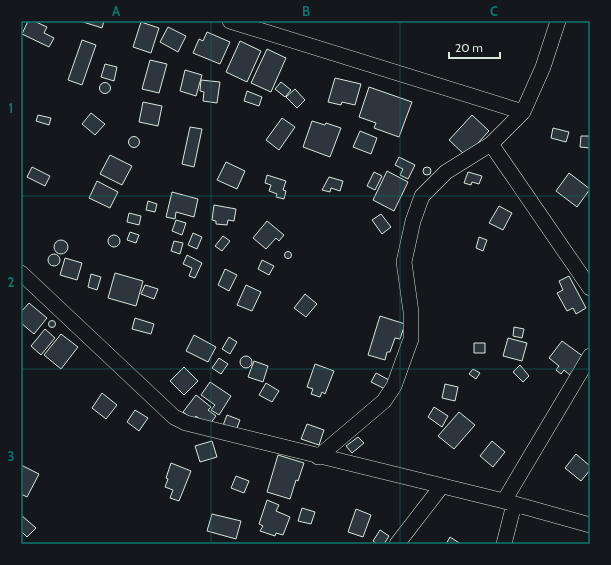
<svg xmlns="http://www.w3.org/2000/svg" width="611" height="565" font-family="Cabin,sans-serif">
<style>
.building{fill:#2c363c;stroke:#d8e6dc}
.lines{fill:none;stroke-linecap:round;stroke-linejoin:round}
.minor-casing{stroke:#d8e6dc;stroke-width:16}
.minor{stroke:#14181c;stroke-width:15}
.grid{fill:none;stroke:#0f766e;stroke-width:1;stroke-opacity:0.55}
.neatline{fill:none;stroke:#0f766e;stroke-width:1.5}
.grid-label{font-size:13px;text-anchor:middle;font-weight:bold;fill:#0f766e}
</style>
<rect width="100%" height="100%" fill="#14181c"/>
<path class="building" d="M28,21H34L47,27L44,33L54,38L49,47L22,34Z
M80,21H104L102,28Z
M141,22L159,28L151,53L133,47Z
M168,27L186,36L178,52L160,42Z
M207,32L230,42L220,64L193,53L199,39L203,41Z
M82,40L96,45L82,85L68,80Z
M240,41L261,51L247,82L226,72Z
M267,49L286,58L271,92L251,83Z
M150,60L167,64L159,93L142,89Z
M105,64L117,67L114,81L101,77Z
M185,70L202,75L196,96L180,91Z
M335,78L361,84L355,105L342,102L341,105L328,102Z
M201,80L220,82L217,103L203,101L204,92L200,91Z
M281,82L291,90L285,97L275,89Z
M99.5 88a5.5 5.5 0 1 1 11 0a5.5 5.5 0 1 1-11 0Z
M369,87L412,102L399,137L374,128L376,123L359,117Z
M295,89L305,100L297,108L286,97Z
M247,91L262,97L259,106L244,101Z
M143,102L162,106L158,126L139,122Z
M91,113L105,124L95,135L82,124Z
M38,115L51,118L49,125L36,121Z
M472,115L489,131L466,156L449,140Z
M282,118L295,127L279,150L266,140Z
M312,121L325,125L326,123L341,128L330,157L303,147Z
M190,127L202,129L194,167L182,164Z
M553,128L569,132L566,142L551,138Z
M360,131L377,138L371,154L353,147Z
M581,136H590V148L580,147Z
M128.5 142a5.5 5.5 0 1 1 11 0a5.5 5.5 0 1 1-11 0Z
M110,155L132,166L122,185L100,174Z
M399,157L415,165L408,179L400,175L403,169L395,165Z
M226,162L245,171L237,189L217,180Z
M423 171a4 4 0 1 1 8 0a4 4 0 1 1-8 0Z
M32,167L50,176L45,186L27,177Z
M387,171L408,182L394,211L373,200Z
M374,172L382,176L375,190L367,186Z
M468,172L482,176L479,184L472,182L471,185L464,183Z
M569,173L590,189L577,207L556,191Z
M267,175L286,181L283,190L286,191L284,199L276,197L277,194L269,191L271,185L265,183Z
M329,177L343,181L340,191L331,188L330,192L322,190Z
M97,181L118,192L110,208L89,198Z
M172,192L198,199L194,217L176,212L175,219L166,217Z
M148,201L157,204L155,212L146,210Z
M214,205L236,209L234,221L228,220L227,225L216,224V221L212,220Z
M499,206L512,213L503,230L489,223Z
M129,213L141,216L139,225L127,222Z
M381,214L391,227L382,234L372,220Z
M176,220L186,223L182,235L172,231Z
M267,221L284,235L279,241L276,238L266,249L253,238Z
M130,232L139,235L136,243L127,240Z
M193,233L202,237L197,249L188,245Z
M108 241a6 6 0 1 1 12 0a6 6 0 1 1-12 0Z
M223,236L230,241L222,251L215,246Z
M479,237L487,240L483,251L476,248Z
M54 247a7 7 0 1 1 14 0a7 7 0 1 1-14 0Z
M174,241L183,243L180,254L171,251Z
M284.5 255a3.5 3.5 0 1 1 7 0a3.5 3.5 0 1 1-7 0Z
M48 260a6 6 0 1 1 12 0a6 6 0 1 1-12 0Z
M187,255L202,263L195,278L189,276L192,268L183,264Z
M65,258L82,263L77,280L60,275Z
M262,260L274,266L269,275L258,269Z
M225,269L237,275L229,291L218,285Z
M115,273L143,281L136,306L108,298Z
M91,274L101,277L97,290L88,287Z
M569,276L586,308L576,314L573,308L567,311L557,293L563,290L559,281Z
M145,285L158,289L154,299L141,294Z
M246,285L261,292L252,311L237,305Z
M305,294L317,304L306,317L294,308Z
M29,303L47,318L34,334L21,323V312Z
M380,316L405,324L400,339L395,338L390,352H387L385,360L368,355Z
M135,318L154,324L151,334L132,329Z
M48.5 324a3.5 3.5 0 1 1 7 0a3.5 3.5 0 1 1-7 0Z
M514,327L524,329L522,338L513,336Z
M45,329L55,338L41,355L31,346Z
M61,334L78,347L61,369L44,355Z
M194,335L216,347L208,362L186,351Z
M229,337L237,342L230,354L222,349Z
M508,338L527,343L522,361L503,356Z
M562,341L584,357L571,376L564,370L561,374L556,370L559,366L549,358Z
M474,343H485V353H474Z
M240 362a6 6 0 1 1 12 0a6 6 0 1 1-12 0Z
M219,358L228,364L221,374L212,368Z
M254,361L268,366L263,382L248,377Z
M315,364L334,371L325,394L322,392L320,397L311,394L313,389L307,387Z
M520,365L529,376L523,382L513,372Z
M184,367L198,381L184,395L170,381Z
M473,369L480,373L476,379L469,374Z
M376,373L389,380L385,389L371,382Z
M210,382L231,396L219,415L211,410L215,405L201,395Z
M266,383L279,391L272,402L259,395Z
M445,384L458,387L455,401L442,398Z
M102,393L117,405L106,419L92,408Z
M196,395L211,407L208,410L216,416L208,426L196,416L193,420L183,412Z
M434,407L448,416L442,427L428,417Z
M135,410L148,418L139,431L127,422Z
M459,412L475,425L454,449L438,436Z
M227,415L240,420L235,433L222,428Z
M307,424L324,430L319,445L301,439Z
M358,437L364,443L352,453L346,446Z
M212,441L217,457L200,462L195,446Z
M492,441L505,452L493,467L480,456Z
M576,454L590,466V470L581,481L565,468Z
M278,455L304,463L298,481L296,480L290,499L267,492Z
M171,463L191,471L179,501L170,498L173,490L165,487L168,479L166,478Z
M21,465L39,474L27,497L21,494Z
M236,476L249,481L244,493L231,488Z
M267,500L279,505L276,511L290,517L283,535L276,533L275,536L260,531L263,526L259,524Z
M302,508L315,512L311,524L298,521Z
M356,509L371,515L363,537L348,532Z
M212,514L241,521L236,539L207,531Z
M21,515L36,528L27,537L21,531Z
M380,530L389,536L384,544H377L373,541Z
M450,537L461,544H446Z"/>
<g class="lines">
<g class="minor-casing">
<path id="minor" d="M230,21L523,112
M558,21L543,67L523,112L491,144L590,288
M21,273L174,417L186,423L504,501L590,525
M318,457L384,401L394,386L411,339V312L404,262L413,221L422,196L446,172L491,144
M504,501L590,356
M397,544L441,487
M504,544L514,504"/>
</g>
<use href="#minor" class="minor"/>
</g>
<path class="grid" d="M211,21V544M400,21V544M21,196H590M21,369H590"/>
<rect width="611" height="565" fill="none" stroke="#14181c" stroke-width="44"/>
<path d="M449 52v6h51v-6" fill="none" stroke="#d8e6dc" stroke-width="2"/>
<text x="455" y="52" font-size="12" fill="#d8e6dc" stroke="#14181c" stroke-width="3" paint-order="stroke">20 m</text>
<rect x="22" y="22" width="567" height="521" class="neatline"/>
<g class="grid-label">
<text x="116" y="16">A</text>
<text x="306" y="16">B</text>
<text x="494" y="16">C</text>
<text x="11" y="113">1</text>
<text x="11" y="287">2</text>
<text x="11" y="461">3</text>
</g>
</svg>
